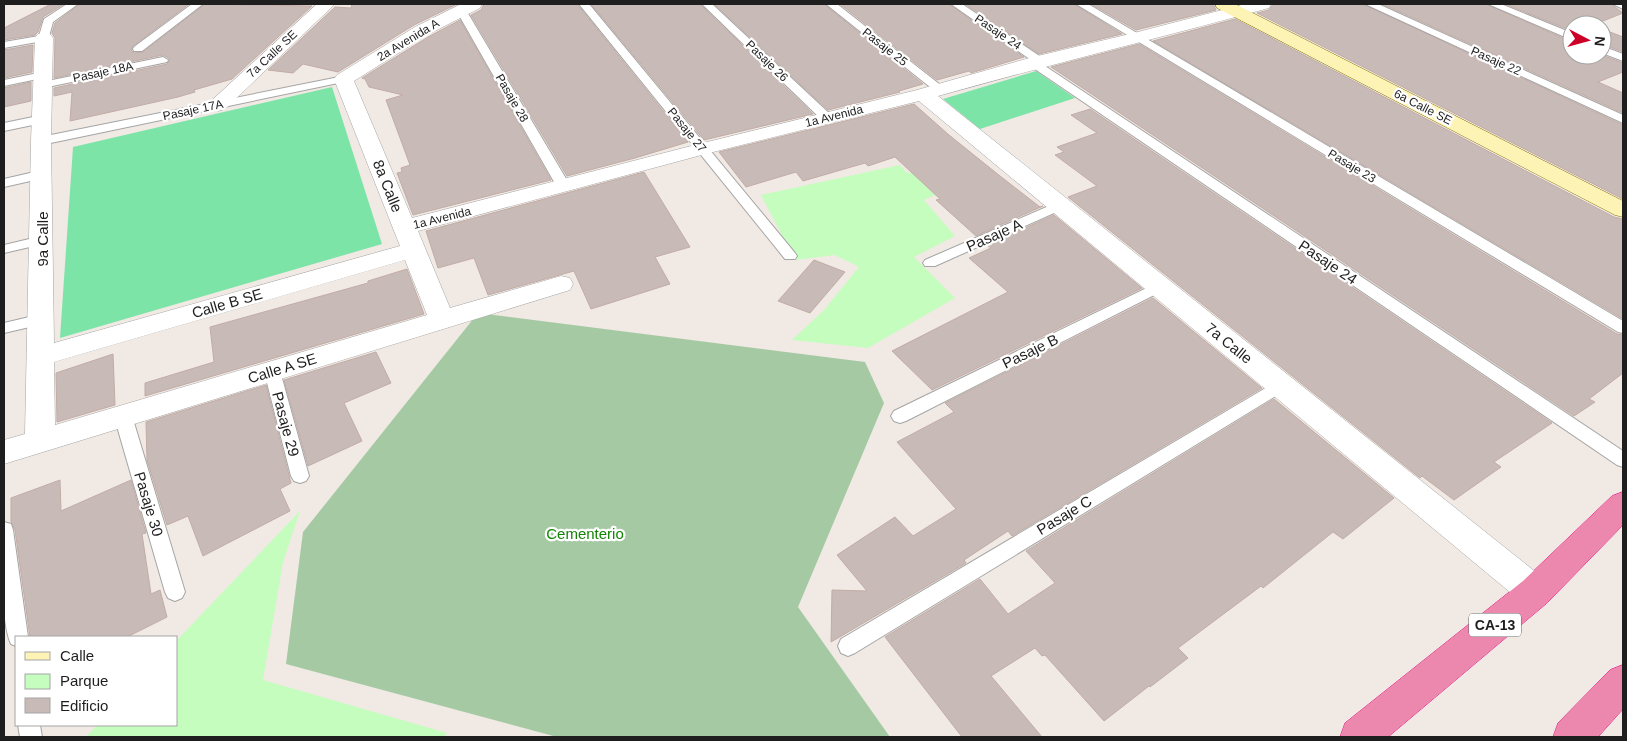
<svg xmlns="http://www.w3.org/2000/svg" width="1627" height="741" font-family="Helvetica,sans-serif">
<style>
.cemetery{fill:#a5caa3}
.park{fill:#c5fdbe}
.pitch{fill:#7de4a8}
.building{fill:#c8bab7;stroke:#c3aca5}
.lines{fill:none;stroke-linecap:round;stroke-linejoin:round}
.lane-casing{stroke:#a5a5a5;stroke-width:2}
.street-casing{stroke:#a5a5a5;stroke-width:1}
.secondary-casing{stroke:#7b7000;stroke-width:1}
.highway-casing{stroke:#e61987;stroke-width:1}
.lane{fill:#fff;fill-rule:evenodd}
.street{fill:#fff;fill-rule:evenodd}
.secondary{fill:#fdf3b4;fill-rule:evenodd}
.highway{fill:#ec87ad;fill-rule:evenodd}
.labels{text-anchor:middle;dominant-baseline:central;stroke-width:4.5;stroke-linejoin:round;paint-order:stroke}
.far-street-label{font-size:12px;fill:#1e1e1e;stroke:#fff}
.shield{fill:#fff;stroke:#626262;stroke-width:1}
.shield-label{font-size:14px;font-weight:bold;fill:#1e1e1e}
.street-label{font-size:15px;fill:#1e1e1e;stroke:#fff}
.park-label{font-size:15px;fill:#138405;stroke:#fff}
</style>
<rect width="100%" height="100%" fill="#f0e9e4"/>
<path class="cemetery" d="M478,313L865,362L884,403L798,607L890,737H557L286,664L303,532Z"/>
<path class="park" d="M975,163L985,172L924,200L955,236L914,257L955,298L868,348L792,340L824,310L859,267L835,255L795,260L761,195L900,165L907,173Z
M300,511L283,562L263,680L447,733L445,737H86L97,725H176V641Z"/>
<path class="pitch" d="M1036,71L1075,98L980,129L943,99Z
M332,87L382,244L60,338L73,147Z"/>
<path class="building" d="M51,4H64L43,17L38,32L35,35L4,40V28Z
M80,4H189L133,46L131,50L134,53L143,52L205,4L312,6L232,79L194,90L195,92L178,97L70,121L72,92L54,96V88L167,64L170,59L163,55L54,78L55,38L52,33L55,23Z
M352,4H457L414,25L338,72L303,64L293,73L268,70L335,7L351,8Z
M484,4H577L688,142L635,158L567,176L471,15L481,10Z
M591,4H700L813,114L704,140Z
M714,4H824L923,84L899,91L900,92L828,110Z
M840,4H949L1024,57L971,73L969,71L937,80Z
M965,4H1074L1122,34L1039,54Z
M1091,4H1213L1216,10L1136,30Z
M1273,4H1363L1623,125V199L1257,13L1269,10Z
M1382,4H1486L1572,42V55H1602L1623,63V72L1598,82L1623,93V113Z
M1505,4H1611L1623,13L1593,25H1572V31Z
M1235,19L1614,217L1623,219V319L1153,41Z
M460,20L551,180L413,215L397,173L402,172L401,168L410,165L386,100L403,95L369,87L365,79L362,78L428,37Z
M1602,29L1623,37V52L1602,44Z
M1139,44L1617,334L1623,335V373L1589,399L1595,402L1574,416L1051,67Z
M33,45L32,72L4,78V50Z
M31,82V101L4,107V88Z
M914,104L949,135L1000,176L1040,207L1043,206L976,236L936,200L940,199L895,157L868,166L865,163L803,181L796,172L746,187L719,152Z
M1090,109L1552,423L1494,462L1501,467L1454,500L1422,476L1420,478L1068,197L1097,186L1055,155L1064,152L1057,147L1097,133L1071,115Z
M644,172L690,247L655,257L670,284L591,309L574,271L488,295L474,258L438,268L426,231Z
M1054,215L1142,288L932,390L892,351L1008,292L969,258L991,248L987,245Z
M814,260L845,272L810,313L778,301Z
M407,269L424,314L145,396V383L214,362L210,327L368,283V281Z
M1153,298L1262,388L1012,536L1008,531L964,560L966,563L831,642L832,590L867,591L837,555L895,517L913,536L956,509L897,442L954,412L945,403Z
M376,352L391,383L344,403L362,441L308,466L284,380Z
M113,354L115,405L57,422L56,373Z
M266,385L291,483L280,489L290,511L203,556L188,516L167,525L147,460L146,422Z
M1274,399L1394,498L1343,539L1333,532L1263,588L1261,586L1178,648L1188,658L1150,687L1149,686L1104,721L1045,655L1042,656L1035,648L991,676L1042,737H962L885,637L980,579L1008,614L1055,583L1026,551Z
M60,480L61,511L131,480L146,533L142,534L151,594L160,590L167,617L127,637H30L15,530L11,522V498Z"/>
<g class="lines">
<g class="lane-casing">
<path id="lane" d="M67,4H78L53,22L48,40L4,48V42L39,36L44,19Z
M192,4H203L142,51H134L133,49L134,47Z
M579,4H589L795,253L797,256L795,259H785Z
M702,4H712L831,115L833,118L831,121H823Z
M826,4H837L943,87L945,89L943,91H935Z
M951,4H962L1044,59L1045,61L1042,64L1623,451V467L1617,465L1029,65L1028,63L1031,60Z
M1076,4H1088L1623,321V333L1618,332Z
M1365,4H1378L1623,115V123Z
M1488,4H1501L1572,33V40Z
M1613,4H1623V9Z
M461,7L466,10L571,187L569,190H559L557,187L456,10Z
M1602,46L1623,54V61L1602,53Z
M163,57L168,60L167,62L43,88L37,85L43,82Z
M43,72L47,73L49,75L47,77L4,86V80Z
M344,76L350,79L348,81L41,145L35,141L41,137Z
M43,115L49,119L47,122L4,131V123Z
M43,170L48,171L49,174L48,177L4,187V179Z
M1058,202L1065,206L1063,209L935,266H925L923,263L925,260Z
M42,236L47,237L49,240L47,243L4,253V245Z
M1159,282L1164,284L1166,287L1164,290L906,421L900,423L894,421L891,416L894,411Z
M42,314L47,315L50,319L47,323L4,333V323Z
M272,365L278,367L280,371L309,476L306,481L300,483L294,481L291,476L264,371L266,367Z
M1281,379L1287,381L1289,385L1287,389L855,653L848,656L841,653L838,646L841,639Z
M123,409L129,411L132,416L185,592L182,598L175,601L168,598L165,592L114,416L117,411Z
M4,522L11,524L13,530L28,637H16V646L11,644C0,620 2,550 4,522Z
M18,725H40L42,737H20Z"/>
</g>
<g class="street-casing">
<path id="street" d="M317,4H335L225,109L218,111L211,109L208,105L211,101Z
M461,4H482L480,8L427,35L354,81L412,218L695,145L917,90L1033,57L1134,33L1245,4H1271L1269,8C1159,38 1048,65 938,96L1547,581L1552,592L1547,603L1535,607L1523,603L919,101L709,153L418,231L450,308L561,276L570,278L573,284L570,290L4,464V440L25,434L31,141L35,38L38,34L44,33L50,34L53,38L51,141L54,343L400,246L334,79L337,75L415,27ZM405,260L427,315L55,425L54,362Z"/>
</g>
<g class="secondary-casing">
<path id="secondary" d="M1215,4H1235L1623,201V217L1615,215L1217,8Z"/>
</g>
<g class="highway-casing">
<path id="highway" d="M1623,492V525L1547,603L1388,737H1340L1345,723L1523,581L1612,496Z
M1623,665V709L1598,737H1553L1558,723L1610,670Z"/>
</g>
<use href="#lane" class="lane"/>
<use href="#street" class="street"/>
<use href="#secondary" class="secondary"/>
<use href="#highway" class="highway"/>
</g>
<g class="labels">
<g class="far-street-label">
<text transform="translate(998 32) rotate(34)">Pasaje 24</text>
<text transform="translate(408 40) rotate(-31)">2a Avenida A</text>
<text transform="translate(885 47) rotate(38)">Pasaje 25</text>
<text transform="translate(272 54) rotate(-43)">7a Calle SE</text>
<text transform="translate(767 61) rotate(44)">Pasaje 26</text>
<text transform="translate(1496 61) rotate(24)">Pasaje 22</text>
<text transform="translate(103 72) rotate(-12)">Pasaje 18A</text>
<text transform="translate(512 98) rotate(60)">Pasaje 28</text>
<text transform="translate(1423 107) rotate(27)">6a Calle SE</text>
<text transform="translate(193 110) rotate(-12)">Pasaje 17A</text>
<text transform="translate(834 116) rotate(-14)">1a Avenida</text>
<text transform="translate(687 130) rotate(51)">Pasaje 27</text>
<text transform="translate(1352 166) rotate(31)">Pasaje 23</text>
<text transform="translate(442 218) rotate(-14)">1a Avenida</text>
</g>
<rect class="shield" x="1469" y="613.5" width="52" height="23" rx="4"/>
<g class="shield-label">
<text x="1495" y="625">CA-13</text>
</g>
<g class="street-label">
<text transform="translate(388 186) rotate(68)">8a Calle</text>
<text transform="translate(994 235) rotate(-24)">Pasaje A</text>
<text transform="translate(42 239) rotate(-90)">9a Calle</text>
<text transform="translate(1328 262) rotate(34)">Pasaje 24</text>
<text transform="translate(227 303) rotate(-16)">Calle B SE</text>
<text transform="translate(1229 343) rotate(39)">7a Calle</text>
<text transform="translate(1030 351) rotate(-26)">Pasaje B</text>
<text transform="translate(282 368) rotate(-17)">Calle A SE</text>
<text transform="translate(286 424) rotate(75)">Pasaje 29</text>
<text transform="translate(149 504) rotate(73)">Pasaje 30</text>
<text transform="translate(1064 515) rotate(-31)">Pasaje C</text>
</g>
<g class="park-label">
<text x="585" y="533">Cementerio</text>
</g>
</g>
<rect width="1627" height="741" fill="none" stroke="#1e1e1e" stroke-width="10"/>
<rect x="15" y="636" width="162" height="90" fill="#ffffff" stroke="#a5a5a5"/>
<rect x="25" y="652" width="25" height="8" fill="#fdf3b4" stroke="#a5a5a5"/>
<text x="60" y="661" font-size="15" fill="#1e1e1e">Calle</text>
<rect x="25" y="674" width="25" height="15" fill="#c5fdbe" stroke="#a5a5a5"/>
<text x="60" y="686" font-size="15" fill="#1e1e1e">Parque</text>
<rect x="25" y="698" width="25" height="15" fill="#c8bab7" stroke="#a5a5a5"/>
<text x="60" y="711" font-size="15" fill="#1e1e1e">Edificio</text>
<g transform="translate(1587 40) rotate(96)"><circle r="24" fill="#ffffff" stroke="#a5a5a5"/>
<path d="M0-4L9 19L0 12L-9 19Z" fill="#cd0028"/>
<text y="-8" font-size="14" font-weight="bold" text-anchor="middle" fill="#1e1e1e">N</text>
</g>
</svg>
